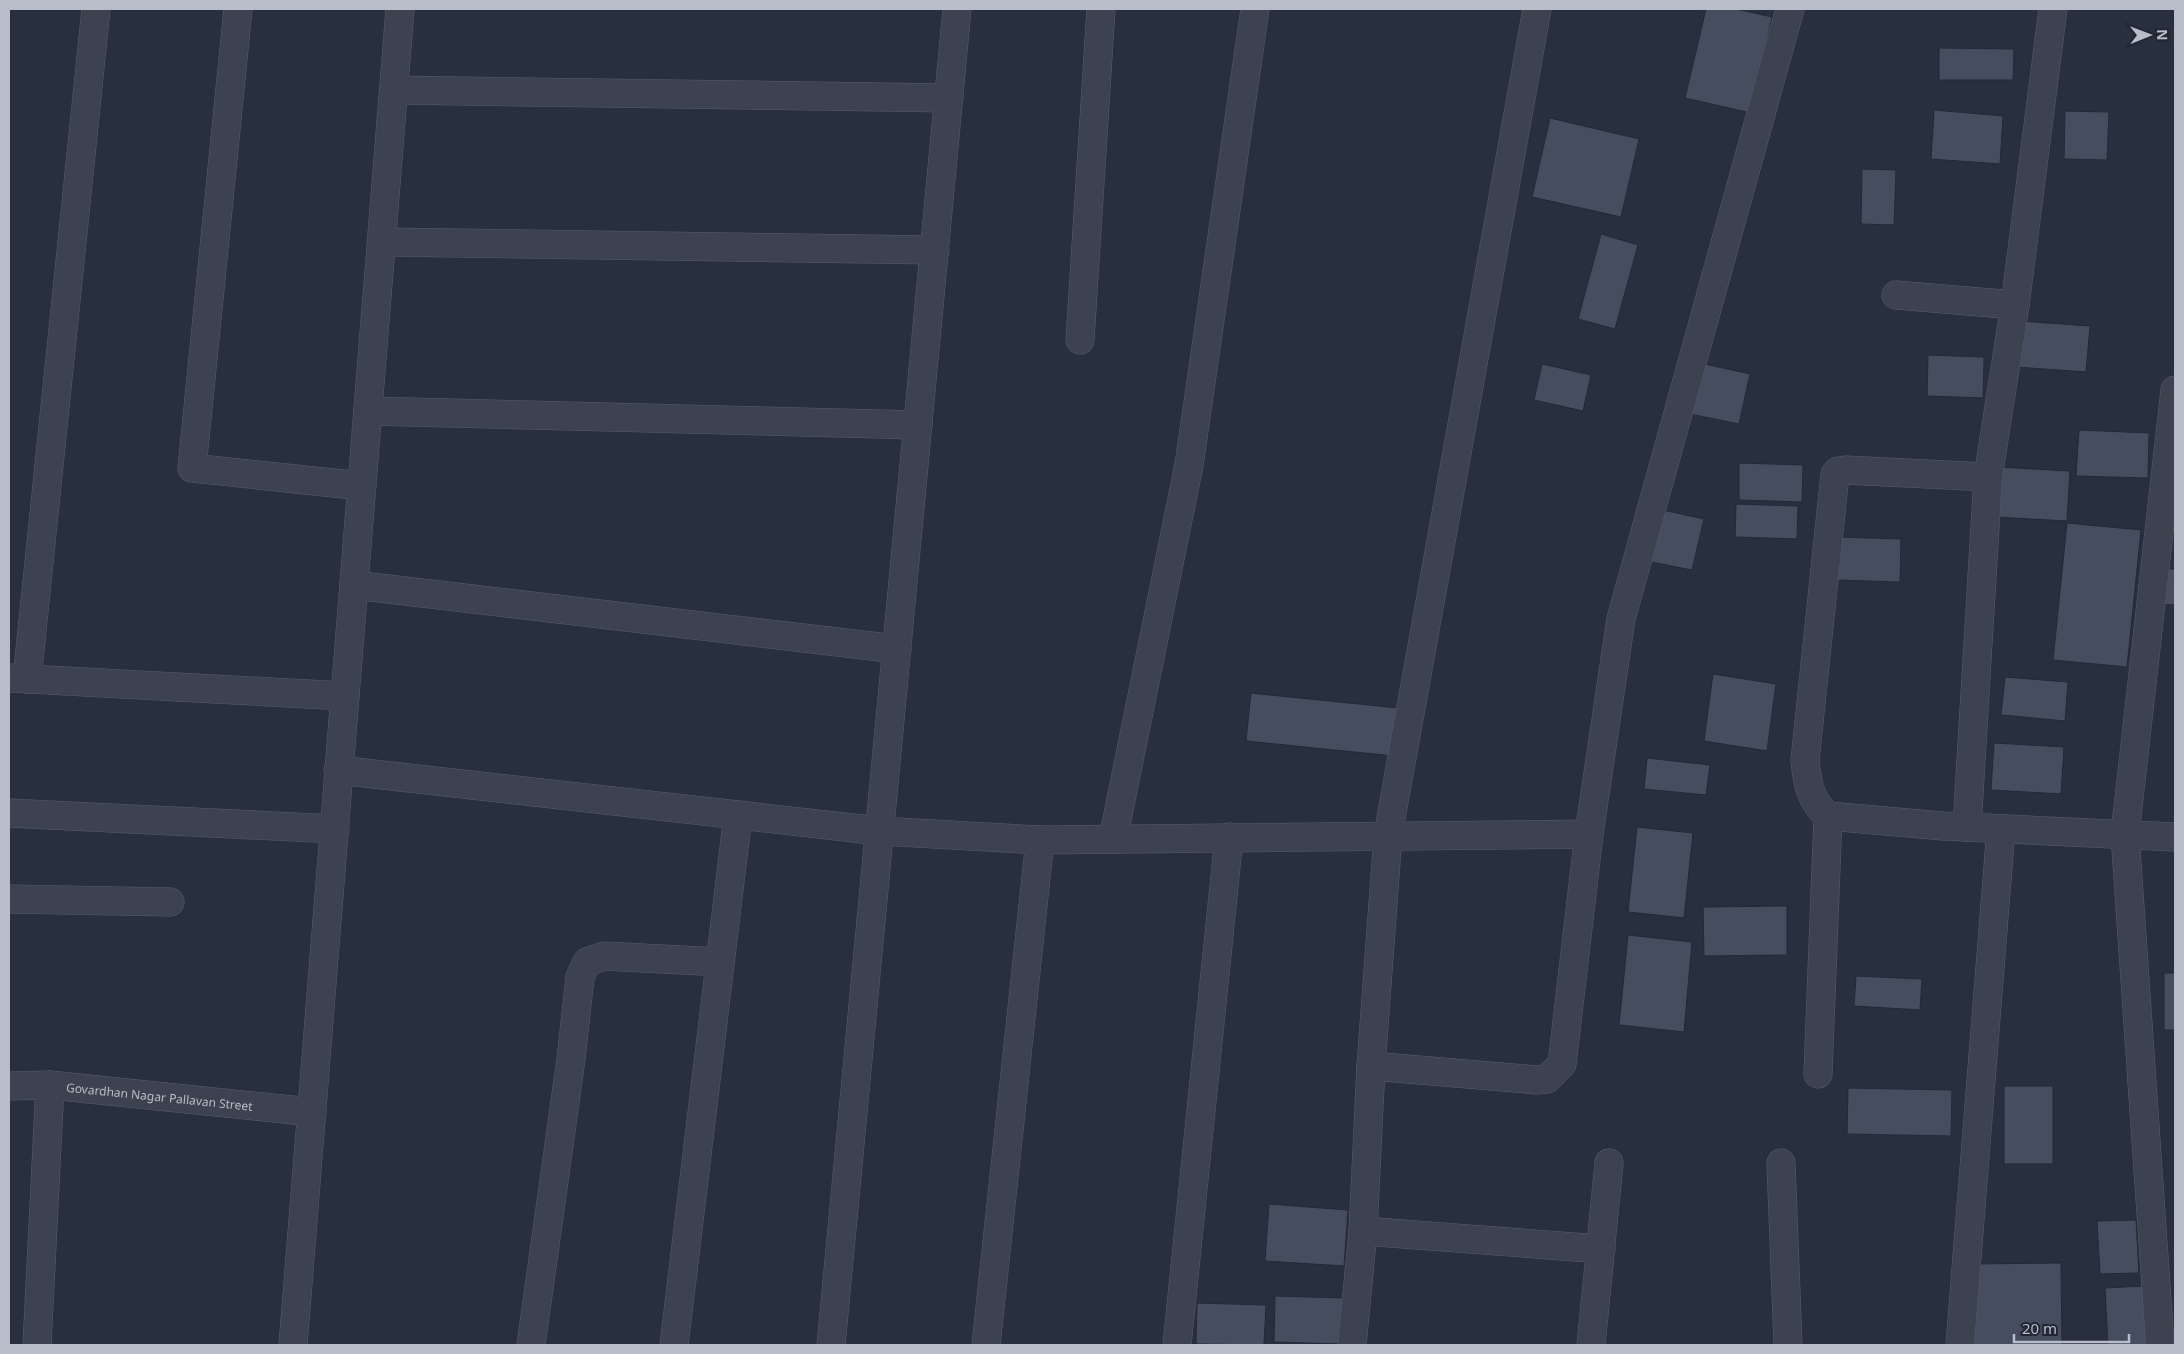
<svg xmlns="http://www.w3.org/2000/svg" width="2184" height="1354" font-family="'Noto Sans',sans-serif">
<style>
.building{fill:#454d5e;stroke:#232936}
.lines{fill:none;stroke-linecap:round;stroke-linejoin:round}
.minor-casing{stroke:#575d6a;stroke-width:29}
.minor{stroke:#3c424f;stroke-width:28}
.labels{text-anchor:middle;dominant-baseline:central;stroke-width:4;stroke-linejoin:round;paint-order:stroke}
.street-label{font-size:12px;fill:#b9bdca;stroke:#212734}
</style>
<rect width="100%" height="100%" fill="#282f3f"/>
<path class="building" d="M1706,9H1736L1772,17L1751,113L1685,98Z
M1939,48L2014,49L2013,80H1939Z
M1934,110L2003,116L2000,164L1931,159Z
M2065,111L2109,112L2107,160L2064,159Z
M1550,118L1639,139L1621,217L1532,197Z
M1862,169L1896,170L1894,225L1861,224Z
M1601,234L1638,245L1615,329L1578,319Z
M2018,321L2090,326L2086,372L2015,367Z
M1928,355L1984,357L1983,398L1927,396Z
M1700,363L1750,374L1739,424L1690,414Z
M1542,364L1591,375L1583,411L1534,400Z
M2079,430L2149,433L2148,478L2076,476Z
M1739,463L1803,465L1802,502L1739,500Z
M1997,467L2070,471L2067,521L1994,517Z
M1736,504L1798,506L1797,539L1735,537Z
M1658,509L1704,519L1692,570L1646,561Z
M2067,523L2141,530L2127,667L2053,660Z
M1836,537L1901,539L1900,582L1835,580Z
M2159,568L2175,569V605L2156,604Z
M1713,674L1776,684L1767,751L1704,741Z
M2005,677L2068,682L2065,721L2001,715Z
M1251,693L1398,708L1394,756L1246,741Z
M1994,743L2064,747L2061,794L1991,790Z
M1647,758L1710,765L1706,795L1644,789Z
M1637,827L1693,833L1684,918L1628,912Z
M1787,906V955L1704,956L1703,907Z
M1628,935L1692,942L1684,1032L1619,1025Z
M2164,973H2175V1030H2164Z
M1856,976L1922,979L1920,1010L1854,1006Z
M2004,1086H2053V1164H2004Z
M1848,1088L1952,1090L1951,1136L1847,1134Z
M1269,1204L1348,1210L1344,1266L1265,1261Z
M2136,1220L2139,1273L2100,1274L2097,1221Z
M2061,1263L2062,1345H1973L1972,1264Z
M2144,1286L2148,1345H2108L2105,1288Z
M1275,1296L1344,1298L1343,1344L1274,1342Z
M1197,1303L1266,1305L1264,1345L1196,1344Z"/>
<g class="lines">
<g class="minor-casing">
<g id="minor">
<path d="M238,9L192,468L362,486"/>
<path d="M394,90L949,98"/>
<path d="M382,242L935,250"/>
<path d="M1896,295L2015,305"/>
<path d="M1080,340L1101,9"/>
<path d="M368,411L918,425"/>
<path d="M354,585L897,649"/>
<path d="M10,678L345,696"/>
<path d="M27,679L96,9"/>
<path d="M338,770L880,831L1040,840L1589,834"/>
<path d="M9,813L335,829"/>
<path d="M1828,816C1810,801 1807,782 1805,760L1835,474L1838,471L1845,470L1988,477"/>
<path d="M1967,827L1988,477L2015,305L2053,9"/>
<path d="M1113,839L1189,465L1255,9"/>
<path d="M9,899L170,902"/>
<path d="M1371,1066L1537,1080L1547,1079L1562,1064L1589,834L1621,619L1790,9"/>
<path d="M1818,1074L1828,816L1943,826L2175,837"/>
<path id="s1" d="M9,1086L50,1085L312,1112"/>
<path d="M1781,1163L1788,1345"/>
<path d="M1363,1231L1601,1249"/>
<path d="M37,1345L50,1085"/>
<path d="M293,1345L400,9"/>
<path d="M531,1345L571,1059L580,977L587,962L604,956L720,962"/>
<path d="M674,1345L738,815"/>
<path d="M831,1345L957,9"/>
<path d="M986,1345L1040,840"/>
<path d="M1177,1345L1229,837"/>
<path d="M1352,1345L1363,1231L1371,1066L1388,835L1537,9"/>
<path d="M1591,1345L1609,1163"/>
<path d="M1960,1345L2001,829"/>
<path d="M2160,1345L2125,834L2175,390"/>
</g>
</g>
<use href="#minor" class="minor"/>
</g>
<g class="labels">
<g class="street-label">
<text stroke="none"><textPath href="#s1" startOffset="151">Govardhan Nagar Pallavan Street</textPath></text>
</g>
</g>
<rect width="2184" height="1354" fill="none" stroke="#b9bdca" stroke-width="20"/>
<g transform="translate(2149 35) rotate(89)" stroke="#212734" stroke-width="4" paint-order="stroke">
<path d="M0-4L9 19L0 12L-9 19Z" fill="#b9bdca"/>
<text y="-8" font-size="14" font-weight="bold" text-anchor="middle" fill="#b9bdca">N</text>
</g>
<path d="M2014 1334v8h115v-8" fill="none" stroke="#b9bdca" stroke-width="2.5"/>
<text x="2022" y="1334" font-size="15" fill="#b9bdca" stroke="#212734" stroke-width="4" paint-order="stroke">20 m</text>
</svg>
